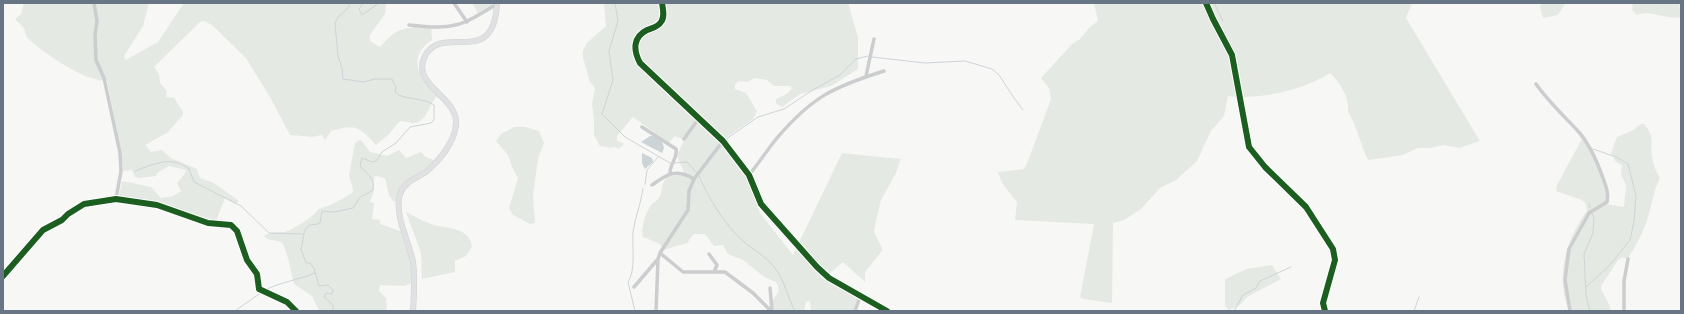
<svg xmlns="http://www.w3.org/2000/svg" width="1684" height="314" font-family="Lato,sans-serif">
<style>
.green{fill:#e5e9e3}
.water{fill:#cdd4d7}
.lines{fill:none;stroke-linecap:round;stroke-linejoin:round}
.stream{stroke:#cdd4d7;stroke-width:1}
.secondary-casing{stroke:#d3d3d4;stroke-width:6}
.minor{stroke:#cccdcf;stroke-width:3.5}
.tertiary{stroke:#cccdcf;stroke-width:4.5}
.secondary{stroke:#e0e1e2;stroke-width:5}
.cycleway-casing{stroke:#fff;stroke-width:8}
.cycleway{stroke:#1b5e20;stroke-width:6}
</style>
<rect width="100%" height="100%" fill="#f7f7f6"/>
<path class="green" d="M24,3H149L143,26L124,56L126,60L158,42L184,3H386L385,14L370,35V41L380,47C401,24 401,30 431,26L432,40C406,57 419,80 438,95C429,103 429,118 416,123C412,124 405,121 400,121L389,134L376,145C359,126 355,124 331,131L325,140L322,135L312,137L290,135L271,99L246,58L212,25L204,21L200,22L154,67L159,74L160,83L167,91L166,97L174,98L183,112V115L167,133L145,145L151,152L162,150L171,158L197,169L200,178L214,183L239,201L235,204L225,198L216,221L203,220L163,205L122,198L119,196L122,181L151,187L161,198L173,196L181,191L177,183L184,175L186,170L169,166L157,173L156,176L139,178L135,177L132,170L123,171L122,158L107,80C90,85 38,50 27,37C25,34 25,31 24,28C22,25 18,23 15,19L21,14Z
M472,3H492V6L478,13Z
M604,3H848L858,37V69L831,86L800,94L782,107L776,103V99C782,96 788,95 792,88L790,86H774L767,80L755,78L747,82L738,81L735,85V89L746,93L757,111L753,119L724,139L747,171L760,213L793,255L842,153L901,159L896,173L881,200L874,230C875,238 882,243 882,251L865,272V282L843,262L830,273L829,275L859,294L854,311H811L810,301L806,302L804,311H775L770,303C776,296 782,291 776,282L766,278L743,260L728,254L723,245L714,246L705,234H694L687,243L663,250L660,244L643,237C640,229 646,211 652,204C654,202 657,201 659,198C663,191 660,184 667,178C673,174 680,177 684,172L677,156L684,140L675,136L669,143L633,117L617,136V140L624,144L619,149L614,147L610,148L600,146L594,135V121L592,104L595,88L590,82L583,58V50L587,43L606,26Z
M1094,3H1412L1406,18L1480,141L1459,148L1443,145L1431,148H1418L1403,155L1369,160C1364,157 1356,122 1348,112C1350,98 1340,83 1330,73C1305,90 1258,100 1228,96L1224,116L1211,131L1197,161L1176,180L1160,188L1141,209L1124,220L1113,223L1112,303L1083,299L1080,297L1094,224L1015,220L1017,202L1002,183L998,172L1024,169L1026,166L1051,99L1049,88L1041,78L1072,44L1080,39L1089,28L1098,21Z
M1542,3H1565L1558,15L1543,18L1540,7Z
M1633,3H1679L1681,17C1667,20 1650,9 1637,15L1632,10Z
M1641,124H1644C1656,139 1650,141 1652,157C1653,164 1656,172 1660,178C1653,192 1652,206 1647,220C1643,233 1635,248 1627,259L1623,257L1618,260L1601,286C1601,293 1610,302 1611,311H1569C1555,276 1566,239 1587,211L1586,204L1582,200L1556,191L1557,185L1582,139C1595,157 1611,181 1606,204L1624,207L1626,185L1621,175L1622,165L1616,162L1611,153L1617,137L1632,131Z
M514,127H525L539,131L544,143L538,159L533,195L535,223L530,224L513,215L509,208L518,178L512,167L508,155L496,141L501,134Z
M359,140L362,141L370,152L387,156L399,150L406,158L421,152L426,157L436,161L410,179L397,202L393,201L389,195L385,178L376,176L374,177V191L370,202L374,203L372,219L380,220V224L403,232L412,268L413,282L405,286L380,285L379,291L386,298L387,311H319L312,296L294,284C292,276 286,245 281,242C275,239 268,242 264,236C269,231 279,233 285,232C292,230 317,215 318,209L331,205L352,193L353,190L349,175L355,143Z
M406,212C414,216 423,221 431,224C445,229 470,226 472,247L466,256L455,261V272L422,279L421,253Z
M1272,265L1281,279L1247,297L1240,305L1229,310L1225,306V279L1247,269Z"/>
<path class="water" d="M650,136H654L662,141L664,148L662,153L641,142Z
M642,153L652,158L653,162L645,169L642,163Z"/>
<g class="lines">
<path class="stream" d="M363,3L359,9L362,15L379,3
M615,3L618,21L609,51L613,80L602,114L625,137L670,163
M1214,3L1223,21
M872,57L925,63L965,61L992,69L999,75L1014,98L1023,110
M726,139L758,117L784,109L811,91L840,75L856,59L868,56
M674,163L687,162L697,173
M135,171C154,164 172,155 189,169L194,182L241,206L269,233L303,234
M699,176C709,199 725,225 743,241C753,250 766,256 774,267C785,280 787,297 795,311
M645,184L647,170L658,157
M1589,204L1590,208
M1586,287L1609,266L1630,240L1634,221L1636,196L1628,164L1616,157L1593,149
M265,290C281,282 298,280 315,273
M235,311L262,292
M333,311V305L324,297L326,293L332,294L333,290L328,285L319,286L314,268L310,263H306L301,249C304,242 302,228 310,225C314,224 316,225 320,223L322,211L334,212L353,208L360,197L372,191C377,180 366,173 360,166L362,158L372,162L376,161L382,152L396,143L410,127L431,123L434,120V105C423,97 401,100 395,92L396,87L392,79H375L363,82L343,79L342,68L338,56L335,23L338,17L348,8L350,3
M635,311L628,282C636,270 632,247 633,232C635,218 641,203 643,189
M1234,311L1243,295L1256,288L1260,281L1291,267
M1414,311L1419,297
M1590,311L1586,296L1584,254L1593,233L1594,218L1592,213"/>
<g class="secondary-casing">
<path id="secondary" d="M413,311C414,295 415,278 413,262C409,241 394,216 400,194C404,182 417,178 427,171C440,160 456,140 456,123C457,96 410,85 425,56C443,22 494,70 497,3"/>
</g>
<path class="minor" d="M94,3L97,21L95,35L96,60L104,78L120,153L121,171L116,199
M454,3L467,22
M1206,3L1213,19L1232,55L1249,147L1265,167L1306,207L1333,249L1335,260L1323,303L1325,311
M409,25C454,30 459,27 497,4
M866,76L874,39
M1536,84C1548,101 1563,115 1577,130C1590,144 1597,161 1603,178C1606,186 1609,194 1607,202L1589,213L1569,249L1565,280L1570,311
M642,127L676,149C678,158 669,165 670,174
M684,139L699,118
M749,175C759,163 767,150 777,138C812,97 833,87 884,71
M652,185C667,174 677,168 694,179
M660,253L683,272H725L753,293L771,311
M709,254L717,265L714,272
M3,276L43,230L62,220L68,214L84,204L116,199L157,205L208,223L231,225L237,231L247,260L257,274L259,289L287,302L296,311
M634,287L658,259
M770,288L772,311
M656,311L658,259L660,253L688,210L689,191L694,179L723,141
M855,311L860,297
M1624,311V281L1628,259"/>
<path class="tertiary" d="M662,3C663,9 665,17 661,22C658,27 652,28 647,30C633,37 633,50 640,63L723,141L749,175L761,204L817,267L829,278L887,311"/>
<use href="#secondary" class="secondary"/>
<g class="cycleway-casing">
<path id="cycleway" d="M662,3C663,9 665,17 661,22C658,27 652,28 647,30C633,37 633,50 640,63L723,141L749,175L761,204L817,267L829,278L887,311
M1206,3L1213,19L1232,55L1249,147L1265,167L1306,207L1333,249L1335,260L1323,303L1325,311
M3,276L43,230L62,220L68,214L84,204L116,199L157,205L208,223L231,225L237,231L247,260L257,274L259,289L287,302L296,311"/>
</g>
<use href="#cycleway" class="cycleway"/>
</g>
<rect width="1684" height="314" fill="none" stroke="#687585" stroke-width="8"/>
</svg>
